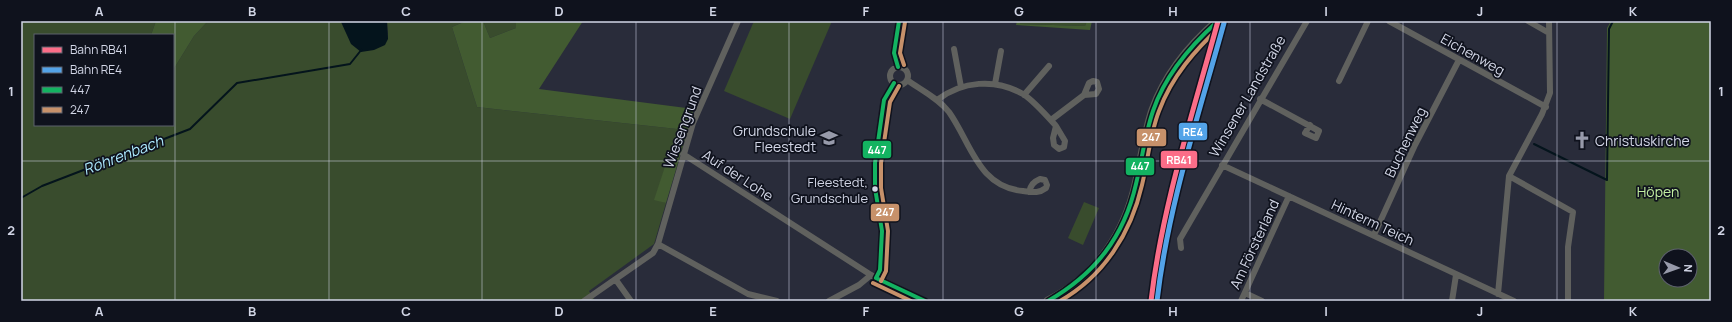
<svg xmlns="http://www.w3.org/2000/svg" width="1732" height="322" font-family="Manrope,sans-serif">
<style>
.green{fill:#394c2d}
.forest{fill:#425b31;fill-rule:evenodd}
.water{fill:#04141c}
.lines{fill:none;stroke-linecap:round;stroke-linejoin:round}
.stream{stroke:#04141c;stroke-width:2}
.street{stroke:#60615e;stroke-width:6}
.secondary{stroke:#5c5d57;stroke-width:9}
.bus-1-casing{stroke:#0f121d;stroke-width:7}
.bus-2-casing{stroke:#0f121d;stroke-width:7}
.bus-1{stroke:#13b361;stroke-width:4}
.bus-2{stroke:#c7916a;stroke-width:4}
.rail-1-casing{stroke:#0f121d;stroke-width:8}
.rail-2-casing{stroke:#0f121d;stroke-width:8}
.rail-1{stroke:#fb6d88;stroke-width:5}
.rail-2{stroke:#53a3e8;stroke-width:5}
.grid{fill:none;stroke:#d2d6e6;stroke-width:1;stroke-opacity:0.55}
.bus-dot{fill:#d2d6e6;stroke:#0f121d;stroke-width:1.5}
.labels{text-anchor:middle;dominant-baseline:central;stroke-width:3.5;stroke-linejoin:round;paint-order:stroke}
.bus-label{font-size:13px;fill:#d2d6e6;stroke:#0f121d;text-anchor:end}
.street-label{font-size:14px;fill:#d2d6e6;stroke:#0f121d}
.poi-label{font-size:14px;fill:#d2d6e6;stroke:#0f121d;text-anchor:end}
.park-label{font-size:14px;fill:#c2eea1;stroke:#0f121d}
.water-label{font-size:15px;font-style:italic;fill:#ace9fd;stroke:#0f121d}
.line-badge{stroke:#0f121d;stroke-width:1.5}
.badge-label{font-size:11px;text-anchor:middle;font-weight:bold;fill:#fff}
.neatline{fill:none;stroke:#d2d6e6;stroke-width:1.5}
.grid-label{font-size:13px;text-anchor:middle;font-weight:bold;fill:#d2d6e6}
</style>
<rect width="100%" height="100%" fill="#292c3a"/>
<path class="green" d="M21,21H156L151,35H35V125H173V70L194,36L208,21H342L341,22L388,39L387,21H466L452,27L477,107L677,129L655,199L666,203L654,244L589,291L595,301H21Z
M483,21H516V28L490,38Z
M754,21H832L790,119L724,91Z
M1020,21H1087L1085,26L1020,24Z
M1084,202L1099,208L1083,245L1068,238Z"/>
<path class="forest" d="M156,21H208L194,36L173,70V35H151Z
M466,21H483L490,38L516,28V21H583L539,89L694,109L666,203L654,200L677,129L477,107L452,27Z
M1017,21H1020V24L1085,26L1087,21H1092L1090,30L1016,25Z
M1611,21H1711V301H1604L1607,28ZM1666,256H1690V280H1666Z"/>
<path class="water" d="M342,21H387L388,39L385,45L374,50L361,52L351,44L341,22Z"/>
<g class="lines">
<path class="stream" d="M1534,144L1607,180L1609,29L1613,21
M21,198L42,186L190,129L237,83L350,64L362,49"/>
<path class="street" d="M1389,21L1546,107
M1528,21L1549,33
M954,49L961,87
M898,67L894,53L899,21
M890 76a9 9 0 1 1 18 0a9 9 0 1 1-18 0Z
M907,80C921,90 938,98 949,112C971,143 978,187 1023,191C1032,192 1038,194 1046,188L1047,185L1045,180L1040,179C1033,182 1031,185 1029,192
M1339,81L1368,21
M995,84L1001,51
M1024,95L1049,66
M1260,99L1319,131L1316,138L1305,133L1310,125
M937,100C962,81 995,78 1023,94C1034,101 1047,116 1056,126L1053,138L1054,145L1059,149L1064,147L1065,141L1056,126
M1051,120L1084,95L1096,94L1099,89L1097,82L1093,81L1089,83L1084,95
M683,154L871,275L925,301
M1222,165L1514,301
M1509,176L1573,212L1568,247V301
M1374,235L1415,145L1459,60
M658,244L748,294L777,301
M1181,248L1180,239L1307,21
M876,278L880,270L882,231L875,188V163L884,100L894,83
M616,280L631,301
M1245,293L1262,301
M1498,294L1509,176L1542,114L1550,93L1549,21
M584,301L653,253L658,244L693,123L738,21
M829,301L859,285L871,275
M1241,301L1289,196
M1452,301L1456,275"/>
<path class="secondary" d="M1048,301C1092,279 1121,241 1134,193C1141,166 1144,137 1153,110C1166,74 1189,46 1218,21"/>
<g class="bus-1-casing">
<path id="bus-1" d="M898,67L894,53L899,21
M876,278L880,270L882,231L875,188V163L884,100L894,83
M876,278L925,301
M1048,301C1095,274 1124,237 1136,184C1142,160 1145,134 1153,111C1165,75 1190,46 1218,21"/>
</g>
<g class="bus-2-casing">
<path id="bus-2" d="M904,65L900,53L905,22
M881,281L886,271L888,231L881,188V163L890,102L899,86
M873,283L911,301
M1060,301C1104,276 1131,233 1142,185C1148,160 1150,134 1159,111C1172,76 1195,50 1222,25"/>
</g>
<use href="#bus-1" class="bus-1"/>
<use href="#bus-2" class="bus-2"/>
<g class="rail-1-casing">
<path id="rail-1" d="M1151,301C1162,206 1193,113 1218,21"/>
</g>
<g class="rail-2-casing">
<path id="rail-2" d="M1157,301C1168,206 1199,114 1224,23"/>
</g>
<use href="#rail-1" class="rail-1"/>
<use href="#rail-2" class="rail-2"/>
</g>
<path class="grid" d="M175,21V301M329,21V301M482,21V301M636,21V301M789,21V301M943,21V301M1096,21V301M1250,21V301M1403,21V301M1557,21V301M21,161H1711"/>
<defs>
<g id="school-bare" transform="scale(1.38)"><path d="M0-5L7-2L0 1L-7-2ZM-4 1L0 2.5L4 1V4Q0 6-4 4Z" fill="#979aaa" stroke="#0f121d" stroke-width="2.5" paint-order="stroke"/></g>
<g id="church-bare" transform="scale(1.38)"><path d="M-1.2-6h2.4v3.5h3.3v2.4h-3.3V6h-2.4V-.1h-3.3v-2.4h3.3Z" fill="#979aaa" stroke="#0f121d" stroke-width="2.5" paint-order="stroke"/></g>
</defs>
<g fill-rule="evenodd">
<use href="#school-bare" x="829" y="138"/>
<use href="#church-bare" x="1582" y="140"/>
</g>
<circle class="bus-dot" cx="875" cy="189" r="3.5"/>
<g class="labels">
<g class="bus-label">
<text x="868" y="182">Fleestedt,<tspan x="868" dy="16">Grundschule</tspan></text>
</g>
<g class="street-label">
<text transform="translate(1473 54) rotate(29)">Eichenweg</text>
<text transform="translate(1247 96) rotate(-60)">Winsener Landstraße</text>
<text transform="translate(682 127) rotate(-70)">Wiesengrund</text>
<text transform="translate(1405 142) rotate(-64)">Buchenweg</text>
<text transform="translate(738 175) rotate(33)">Auf der Lohe</text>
<text transform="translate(1373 222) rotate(25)">Hinterm Teich</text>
<text transform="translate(1254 244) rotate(-65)">Am Försterland</text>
</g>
<g class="poi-label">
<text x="816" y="130">Grundschule<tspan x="816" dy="16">Fleestedt</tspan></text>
<text x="1595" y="140" text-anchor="start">Christuskirche</text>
</g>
<g class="park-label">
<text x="1658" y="191">Höpen</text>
</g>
<g class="water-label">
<text transform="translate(123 155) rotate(-21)">Röhrenbach</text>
</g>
</g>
<g class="line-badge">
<rect x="1178" y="122" width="30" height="19" rx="4" fill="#53a3e8"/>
<rect x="1136" y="128" width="31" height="19" rx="4" fill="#c7916a"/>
<rect x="862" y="140" width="30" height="19" rx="4" fill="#13b361"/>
<rect x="1160" y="150" width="38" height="19" rx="4" fill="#fb6d88"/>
<rect x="1125" y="157" width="30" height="19" rx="4" fill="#13b361"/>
<rect x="870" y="203" width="30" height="19" rx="4" fill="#c7916a"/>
</g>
<g class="badge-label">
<text x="1193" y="136">RE4</text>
<text x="1151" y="141">247</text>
<text x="877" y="154">447</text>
<text x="1179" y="164">RB41</text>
<text x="1140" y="170">447</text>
<text x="885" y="216">247</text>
</g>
<rect width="1732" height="322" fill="none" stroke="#0f121d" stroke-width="44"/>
<rect x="34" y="34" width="140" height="92" fill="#0f121d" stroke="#5d606d"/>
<rect x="42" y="47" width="20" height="6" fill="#fb6d88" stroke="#5d606d"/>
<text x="70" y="54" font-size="12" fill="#d2d6e6">Bahn RB41</text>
<rect x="42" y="67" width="20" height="6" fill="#53a3e8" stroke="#5d606d"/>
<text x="70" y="74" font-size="12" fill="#d2d6e6">Bahn RE4</text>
<rect x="42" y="87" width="20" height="6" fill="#13b361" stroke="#5d606d"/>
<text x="70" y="94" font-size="12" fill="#d2d6e6">447</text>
<rect x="42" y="107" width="20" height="6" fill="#c7916a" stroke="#5d606d"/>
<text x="70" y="114" font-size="12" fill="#d2d6e6">247</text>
<g transform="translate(1678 268) rotate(92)"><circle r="19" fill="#0f121d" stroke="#5d606d"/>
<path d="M0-3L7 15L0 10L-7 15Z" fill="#979aaa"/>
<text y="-6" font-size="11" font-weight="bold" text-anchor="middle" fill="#d2d6e6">N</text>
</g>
<rect x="22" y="22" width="1688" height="278" class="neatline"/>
<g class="grid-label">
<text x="99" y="16">A</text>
<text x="252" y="16">B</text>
<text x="406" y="16">C</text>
<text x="559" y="16">D</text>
<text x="713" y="16">E</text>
<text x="866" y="16">F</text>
<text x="1019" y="16">G</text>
<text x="1173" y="16">H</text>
<text x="1326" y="16">I</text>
<text x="1480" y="16">J</text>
<text x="1633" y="16">K</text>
<text x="11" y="96">1</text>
<text x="1721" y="96">1</text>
<text x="11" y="235">2</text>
<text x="1721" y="235">2</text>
<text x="99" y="316">A</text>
<text x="252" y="316">B</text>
<text x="406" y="316">C</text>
<text x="559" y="316">D</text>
<text x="713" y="316">E</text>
<text x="866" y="316">F</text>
<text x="1019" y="316">G</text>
<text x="1173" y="316">H</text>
<text x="1326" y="316">I</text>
<text x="1480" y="316">J</text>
<text x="1633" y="316">K</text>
</g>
</svg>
